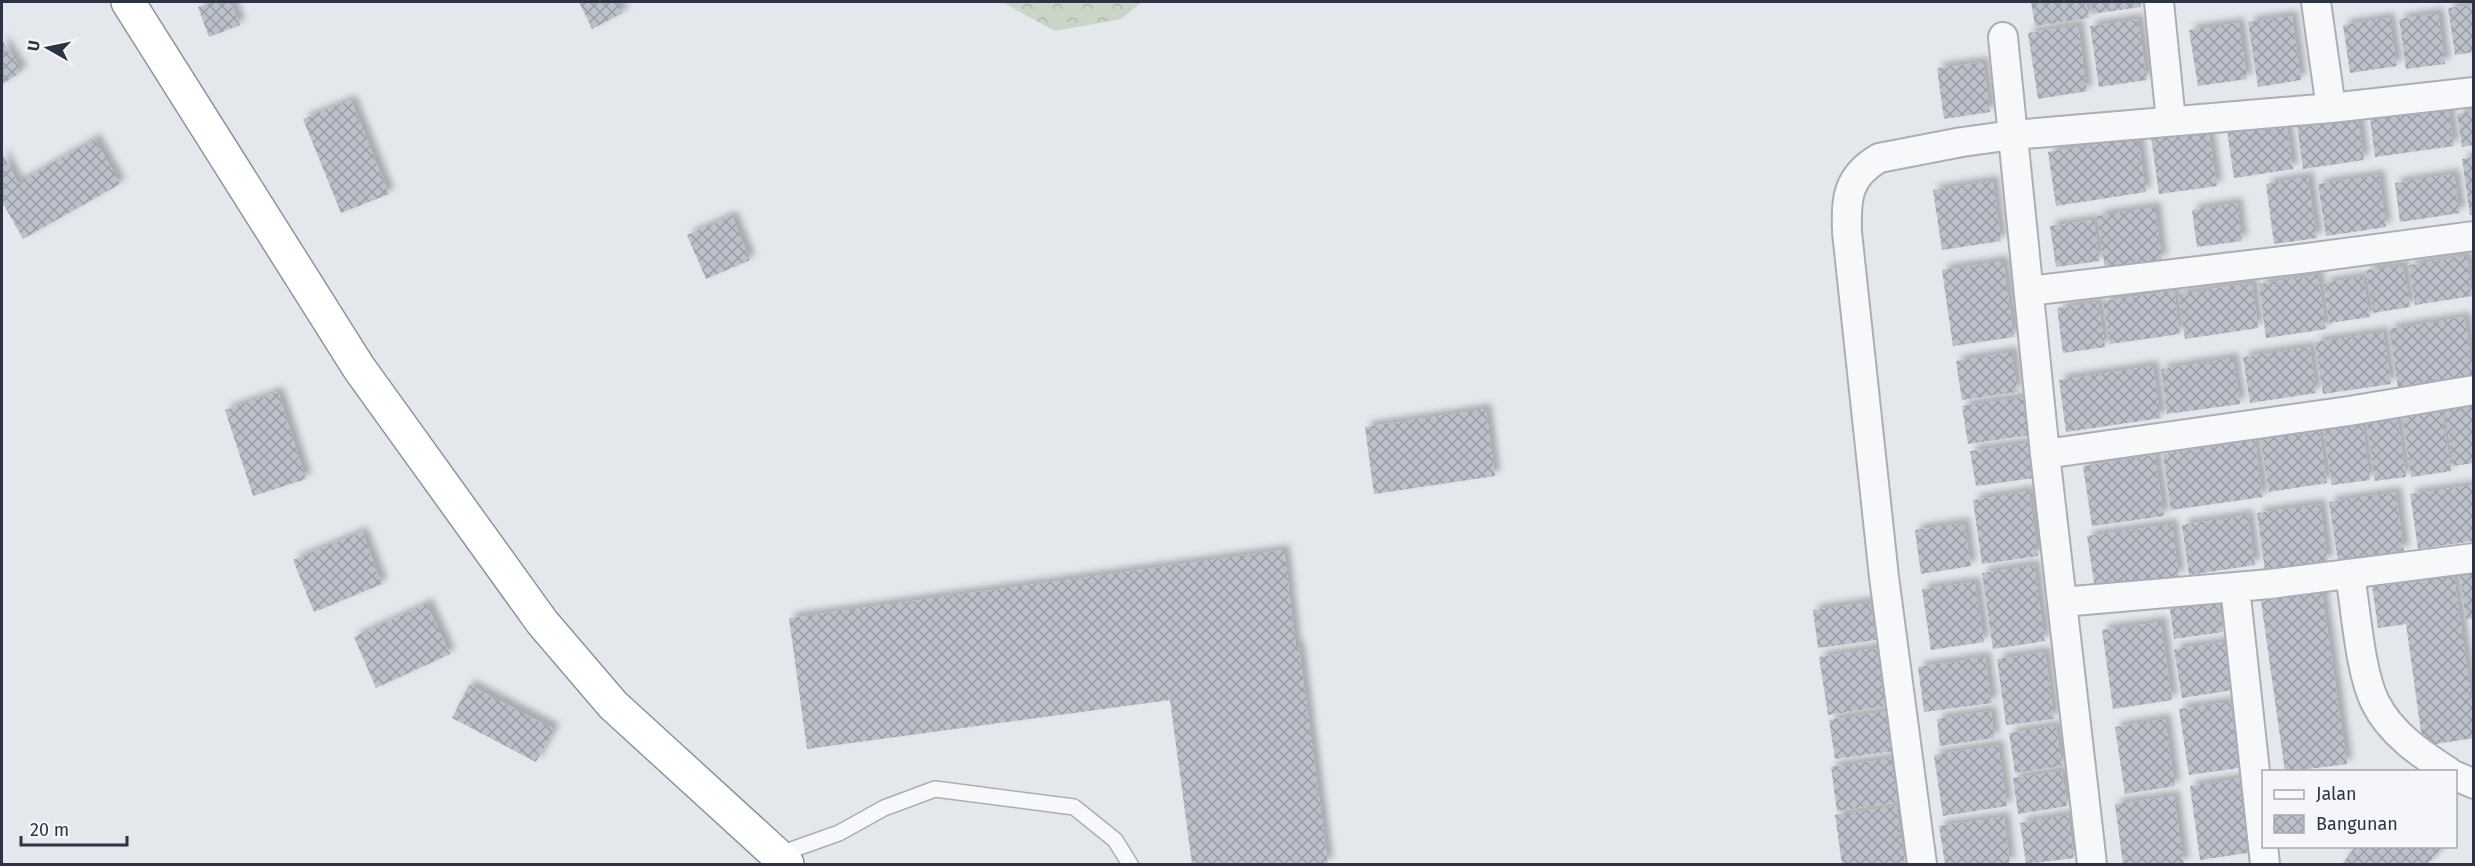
<svg xmlns="http://www.w3.org/2000/svg" width="2475" height="866" font-family="'Fira Sans',sans-serif">
<style>
.forest{fill:url(#forest-crowns)}
.building{fill:url(#building-cross-hatch);filter:url(#shadow)}
.lines{fill:none;stroke-linecap:round;stroke-linejoin:round}
.lane-casing{stroke:#a9aeb7;stroke-width:18}
.street-casing{stroke:#a9aeb7;stroke-width:32}
.highway-casing{stroke:#8b94a3;stroke-width:36}
.lane{stroke:#f7f8fa;stroke-width:15}
.street{stroke:#f7f8fa;stroke-width:28}
.highway{stroke:#fff;stroke-width:33}
</style>
<defs>
<pattern id="forest-crowns" width="20" height="18" patternUnits="userSpaceOnUse" patternTransform="scale(1.5)"><rect width="20" height="18" fill="#c9d6c5"/><path d="M2 6a3 3 0 1 1 6 0M12 15a3 3 0 1 1 6 0" fill="none" stroke="#adb8ab"/></pattern>
<pattern id="building-cross-hatch" width="8" height="8" patternUnits="userSpaceOnUse" patternTransform="scale(1.5)"><rect width="8" height="8" fill="#bbc0ca"/><path d="M0 0l8 8M0 8l8-8" fill="none" stroke="#989da6"/></pattern>
<filter id="shadow"><feDropShadow dx="5.5" dy="-5.5" stdDeviation="3" flood-color="#0004"/></filter>
</defs>
<rect width="100%" height="100%" fill="#e4e7ec"/>
<path class="forest" d="M1002,2H1142L1121,19L1055,31Z"/>
<path class="building" d="M213,2H231L240,25L209,37L198,7Z
M579,2H617L623,13L592,29Z
M2031,2H2086L2089,18L2035,26Z
M2091,2H2140L2141,7L2092,14Z
M2474,5V52L2455,55L2448,8Z
M2438,13L2445,64L2406,69L2399,19Z
M2292,16L2301,80L2258,87L2248,22Z
M2389,18L2397,66L2350,73L2343,25Z
M2138,19L2147,80L2099,87L2090,26Z
M2239,23L2247,79L2198,86L2189,30Z
M2078,25L2087,91L2038,99L2028,33Z
M2,40L22,71L2,85Z
M1983,62L1990,112L1944,119L1937,68Z
M351,100L389,194L341,213L303,119Z
M2448,107L2454,146L2375,157L2370,119Z
M2474,111V145L2462,147L2457,114Z
M2358,116L2364,160L2303,169L2297,125Z
M2286,122L2293,169L2234,178L2227,130Z
M2208,128L2217,186L2159,194L2151,137Z
M2138,138L2146,192L2056,206L2048,152Z
M95,139L120,184L23,239L4,205L2,207V153L18,183Z
M2474,157V214L2470,215L2462,159Z
M2454,174L2460,213L2400,222L2395,183Z
M2379,175L2386,227L2326,236L2318,184Z
M2308,177L2317,238L2274,244L2266,184Z
M1993,181L2001,241L1942,250L1933,190Z
M2237,203L2242,241L2197,247L2192,210Z
M2155,207L2162,260L2105,268L2097,216Z
M732,216L750,260L706,279L687,235Z
M2094,220L2100,261L2056,267L2050,226Z
M2467,256L2472,296L2415,305L2409,265Z
M2003,261L2014,337L1953,346L1942,270Z
M2403,265L2410,307L2373,313L2366,270Z
M2318,275L2326,329L2266,338L2259,284Z
M2363,277L2370,317L2329,323L2324,283Z
M2252,283L2258,328L2185,339L2178,294Z
M2174,291L2180,334L2110,344L2103,301Z
M2098,302L2105,347L2063,353L2057,308Z
M2465,317L2473,377L2398,388L2389,329Z
M2383,332L2391,384L2323,394L2315,342Z
M2310,347L2316,393L2250,403L2243,357Z
M2012,352L2017,392L1962,400L1956,361Z
M2233,358L2240,404L2167,414L2161,369Z
M2153,366L2161,418L2066,432L2059,380Z
M278,392L306,479L253,496L225,410Z
M2025,397L2030,435L1968,444L1962,406Z
M2474,401V463L2453,466L2444,405Z
M2442,407L2451,471L2411,477L2402,413Z
M1486,409L1495,476L1374,494L1365,427Z
M2397,414L2406,477L2375,481L2366,419Z
M2362,419L2370,480L2332,485L2323,425Z
M2319,427L2327,483L2269,492L2260,436Z
M2255,440L2263,497L2171,510L2163,454Z
M2029,443L2034,478L1976,486L1970,451Z
M2155,455L2164,516L2092,526L2083,466Z
M2474,485V541L2418,549L2410,494Z
M2029,491L2038,556L1982,564L1973,500Z
M2396,492L2404,551L2338,561L2329,502Z
M2320,504L2328,561L2265,571L2257,513Z
M2248,515L2255,565L2189,575L2182,525Z
M1964,523L1971,566L1921,574L1915,530Z
M2172,524L2179,576L2095,589L2087,536Z
M362,532L382,584L314,612L293,560Z
M1284,550L1296,647H1299L1328,864H1192L1170,700L807,749L789,618Z
M2452,563L2474,715V738L2423,746L2406,624L2378,628L2371,577Z
M2034,565L2045,641L1993,649L1982,573Z
M2474,568V618L2466,619L2459,570Z
M1975,582L1984,642L1931,650L1922,589Z
M2322,592L2347,764L2285,772L2261,601Z
M1870,602L1876,640L1818,648L1813,610Z
M2219,602L2223,632L2174,639L2170,609Z
M427,604L450,654L376,688L354,637Z
M2161,622L2172,700L2113,709L2102,630Z
M2225,642L2233,690L2182,698L2174,649Z
M1877,648L1886,706L1828,715L1819,657Z
M2045,652L2054,719L2006,725L1997,659Z
M1985,657L1992,703L1924,712L1918,667Z
M469,685L554,729L536,762L452,718Z
M2230,702L2239,768L2189,775L2179,709Z
M1888,711L1894,751L1835,759L1829,720Z
M1991,711L1994,738L1940,746L1937,719Z
M2165,719L2175,786L2125,794L2115,727Z
M2056,726L2062,766L2015,773L2009,733Z
M1998,745L2007,806L1943,816L1934,755Z
M1895,758L1901,802L1837,811L1831,767Z
M2062,771L2067,806L2018,814L2013,778Z
M2242,778L2253,852L2200,860L2190,786Z
M2174,796L2184,864H2123L2115,804Z
M1896,806L1905,864H1842L1835,815Z
M2068,815L2074,858L2026,864L2020,823Z
M2004,817L2010,864H1945L1939,826Z
M2356,846H2443L2428,864H2342Z"/>
<g class="lines">
<g class="lane-casing">
<path id="lane" d="M777,855L839,833L884,808L935,789L1074,807L1115,840L1130,864"/>
</g>
<g class="street-casing">
<path id="street" d="M2159,2L2171,121
M2316,2L2331,108
M2003,37L2045,454L2092,864
M2029,291L2300,259L2474,236
M2045,454L2349,411L2474,390
M2350,575C2356,610 2360,672 2375,702C2390,733 2421,754 2449,772
M2235,587L2265,864
M2062,602L2270,584L2474,558
M2456,776L2474,784
M1922,864L1884,577L1847,232C1846,198 1847,177 1879,158L1962,142L2013,135L2331,108L2474,92"/>
</g>
<g class="highway-casing">
<path id="highway" d="M128,2L359,368L542,622L613,705L787,864"/>
</g>
<use href="#lane" class="lane"/>
<use href="#street" class="street"/>
<use href="#highway" class="highway"/>
</g>
<rect width="2475" height="866" fill="none" stroke="#2b3445" stroke-width="6"/>
<rect x="2262" y="770" width="195" height="78" fill="#f4f6f9" stroke="#a4a8b1" stroke-width="1.5"/>
<rect x="2274" y="790" width="30" height="9" fill="#f7f8fa" stroke="#a4a8b1" stroke-width="1.5"/>
<text x="2316" y="800" font-size="18" fill="#2b3445">Jalan</text>
<rect x="2274" y="815" width="30" height="18" fill="url(#building-cross-hatch)" stroke="#a4a8b1" stroke-width="1.5"/>
<text x="2316" y="830" font-size="18" fill="#2b3445">Bangunan</text>
<g transform="translate(48 48) rotate(279)" stroke="#f4f6f9" stroke-width="4.5" paint-order="stroke">
<path d="M0-4.5L10 22L0 15L-10 22Z" fill="#2b3445"/>
<text y="-9" font-size="16" font-weight="bold" text-anchor="middle" fill="#2b3445">U</text>
</g>
<path d="M21 836v9h106v-9" fill="none" stroke="#2b3445" stroke-width="3"/>
<text x="30" y="836" font-size="18" fill="#2b3445" stroke="#f4f6f9" stroke-width="4.5" paint-order="stroke">20 m</text>
</svg>
